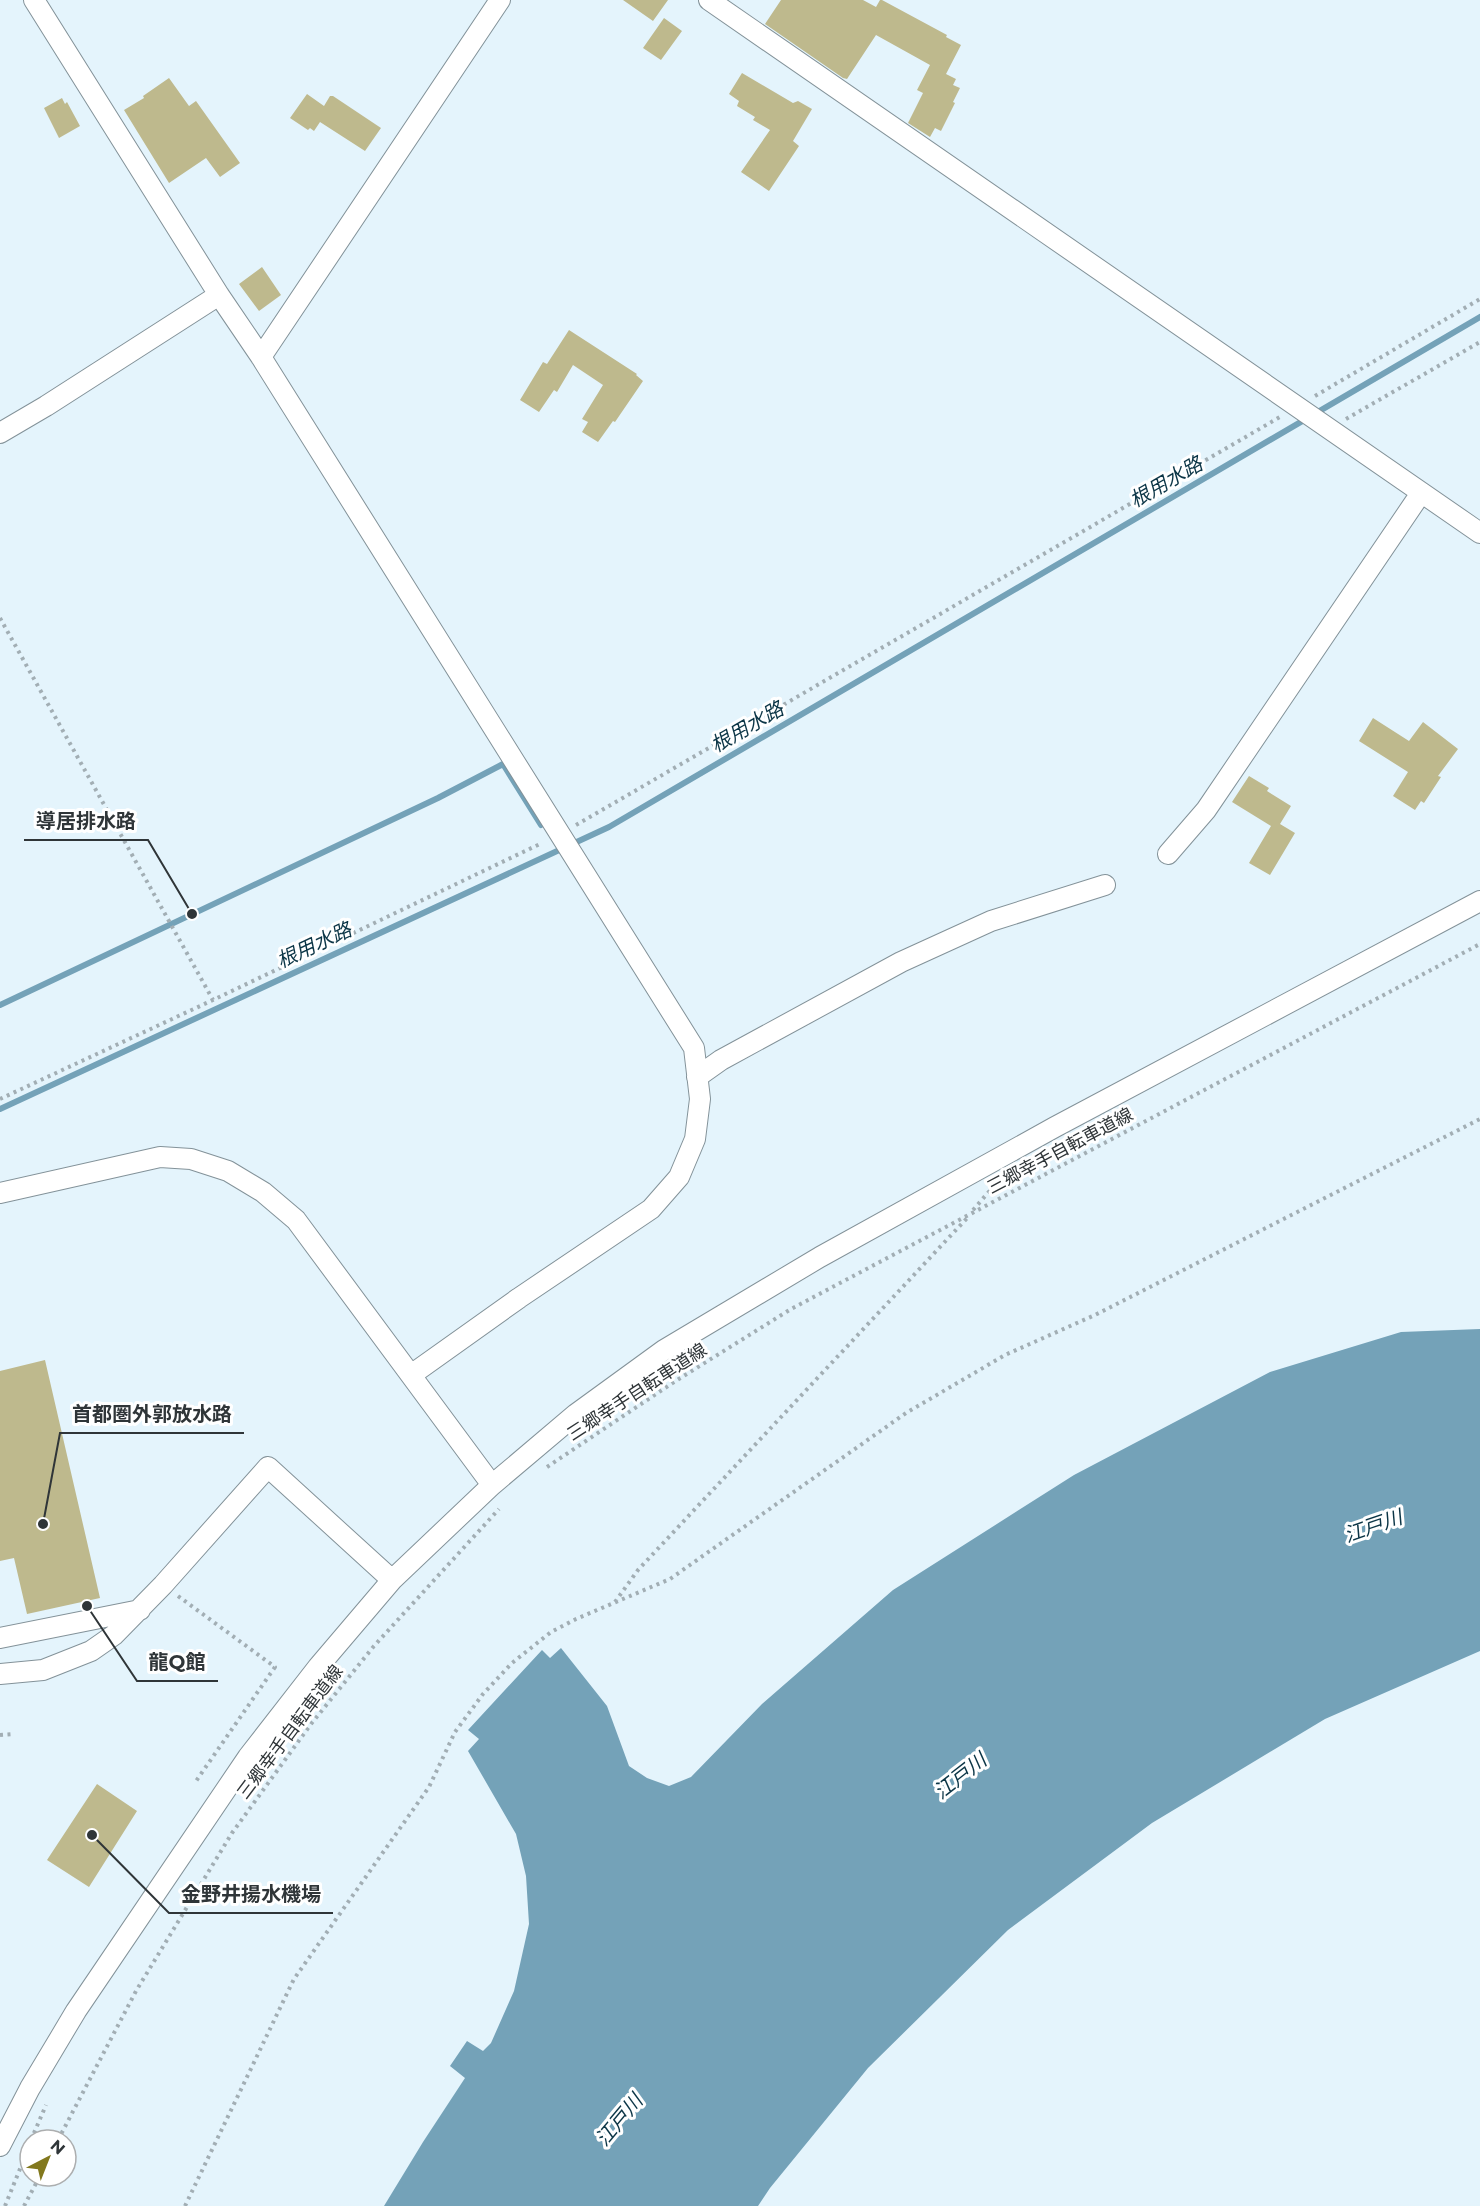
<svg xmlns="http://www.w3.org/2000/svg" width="1480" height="2206" font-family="Montserrat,'Noto Sans JP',sans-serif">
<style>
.water{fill:#74a2b8}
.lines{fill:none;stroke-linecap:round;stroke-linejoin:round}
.stream{stroke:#74a2b8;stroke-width:6}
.building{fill:#beb98d}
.minor-casing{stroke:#839299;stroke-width:22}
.path{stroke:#a2aeb4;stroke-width:4;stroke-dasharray:3 4.5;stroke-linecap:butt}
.minor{stroke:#fff;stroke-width:20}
.labels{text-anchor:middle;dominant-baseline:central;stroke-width:6;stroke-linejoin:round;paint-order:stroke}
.street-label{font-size:18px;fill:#2f3538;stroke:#fff}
.water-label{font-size:20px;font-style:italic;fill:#0b3546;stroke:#fff}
.leader{fill:none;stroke:#2f3538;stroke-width:2}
.callout-dot{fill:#2f3538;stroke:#fff;stroke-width:2}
.callout-label{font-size:20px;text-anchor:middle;font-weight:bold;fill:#2f3538;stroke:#fff;stroke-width:6;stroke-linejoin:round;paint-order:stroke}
</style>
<rect width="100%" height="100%" fill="#e4f4fc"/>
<path class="water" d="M1480,1329V1651L1325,1719L1152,1823L1008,1930L868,2068L770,2188L758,2206H384L423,2142L465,2078L450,2066L467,2041L483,2051L491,2043L514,1991L529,1924L526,1876L516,1834L468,1751L479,1739L468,1730L542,1650L550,1658L561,1648L607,1706L629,1766L647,1778L669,1786L691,1777L762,1704L893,1590L1074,1475L1270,1372L1401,1332Z"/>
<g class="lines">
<path class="stream" d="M0,1005L438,798L503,764L541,825
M0,1109L609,827L1480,317"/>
</g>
<path class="building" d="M623,0H668L653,21Z
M781,0H863L876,7L880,0H882L947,35L946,37L961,45L946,74L956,79L953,85L960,88L953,102L955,103L941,131L935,128L930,137L908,123L923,93L917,90L930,65L876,35L847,79L843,78L765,24Z
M664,18L682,31L661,60L643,48Z
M742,73L793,103L798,101L812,109L793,141L799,146L769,191L741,172L770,130L753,120L755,117L737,106L739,101L729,94Z
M169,78L189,106L196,101L240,163L220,177L206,158L169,183L124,110L144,98L143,96Z
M307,94L324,106L330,96H333L381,128L365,151L320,122L314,131L310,128L308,130L290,118Z
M62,98L65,104L67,102L80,126L59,138L44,108Z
M262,267L281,295L259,311L239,284Z
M569,330L637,374L636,375L643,381L615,422L613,421L598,442L582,432L588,422L582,419L603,385L573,365L557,392L554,390L539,412L520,400L543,362L547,364Z
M1373,718L1409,741L1423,722L1458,749L1438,776L1441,777L1424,803L1421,801L1415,810L1393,796L1408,772L1359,741Z
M1249,776L1269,788L1267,791L1291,806L1280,824L1295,833L1270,875L1249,863L1271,826L1232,802Z
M45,1360L100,1598L27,1614L14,1558L0,1561V1371Z
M97,1784L137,1811L89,1887L47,1860Z"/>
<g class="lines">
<g class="minor-casing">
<path id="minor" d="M34,0L219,295L261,357L694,1048L700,1099L695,1139L679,1177L651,1209L519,1298L411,1375
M709,0L1480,533
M261,357L500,0
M0,433L46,406L219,295
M1168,854L1206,810L1421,493
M697,1077L721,1060L901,962L991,921L1105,885
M0,1193L160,1157L191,1159L228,1171L263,1192L296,1220L492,1485
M0,1638L140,1610
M0,1674L43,1670L91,1651L114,1635L163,1585L268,1467L392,1580
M0,2146L30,2088L76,2011L248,1757L318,1667L392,1580L492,1485L576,1414L664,1350L820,1257L1055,1127L1480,901"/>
</g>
<path class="path" d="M1315,396L1480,299
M1346,419L1480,342
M0,618L213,1000
M576,825L1280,417
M0,1099L213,1000L542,843
M973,1210L993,1187L999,1183
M547,1467L674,1382L791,1309L1480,944
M178,1596L275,1667L194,1784
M615,1602L638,1570L969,1216
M0,1735L13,1734
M31,2140L46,2105
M58,2140L136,1991L232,1833L311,1724L374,1646L499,1509
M5,2206L30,2144
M24,2206L40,2176
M185,2206L294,1979L429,1787L455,1732L483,1694L512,1663L551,1632L576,1619L670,1579L906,1413L1005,1355L1095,1315L1480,1119"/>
<use href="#minor" class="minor"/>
</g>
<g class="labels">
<g class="street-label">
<text transform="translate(1060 1151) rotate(-28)">三郷幸手自転車道線</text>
<text transform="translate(637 1392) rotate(-33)">三郷幸手自転車道線</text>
<text transform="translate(290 1732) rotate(-53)">三郷幸手自転車道線</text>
</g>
<g class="water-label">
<text transform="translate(1166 482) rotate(-30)">根用水路</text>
<text transform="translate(747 727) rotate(-30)">根用水路</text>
<text transform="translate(314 945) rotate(-25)">根用水路</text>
<text transform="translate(1373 1526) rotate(-19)">江戸川</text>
<text transform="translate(960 1776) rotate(-38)">江戸川</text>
<text transform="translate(619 2120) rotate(-50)">江戸川</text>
</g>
</g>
<path class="leader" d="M192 914L148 840H24M43 1524L60 1433H244M87 1606L137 1681H218M92 1835L169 1913H333"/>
<g class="callout-dot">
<circle cx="192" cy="914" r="6"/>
<circle cx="43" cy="1524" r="6"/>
<circle cx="87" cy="1606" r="6"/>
<circle cx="92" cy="1835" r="6"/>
</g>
<g class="callout-label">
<text x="86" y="828">導居排水路</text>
<text x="152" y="1421">首都圏外郭放水路</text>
<text x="177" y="1669">龍Q館</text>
<text x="251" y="1901">金野井揚水機場</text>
</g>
<g transform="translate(48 2158) rotate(42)"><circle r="28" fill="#ffffff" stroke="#acaeaf" stroke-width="1.5"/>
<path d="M0-4.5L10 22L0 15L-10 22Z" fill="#82781d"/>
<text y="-9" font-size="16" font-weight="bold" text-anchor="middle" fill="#2f3538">N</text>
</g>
</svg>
